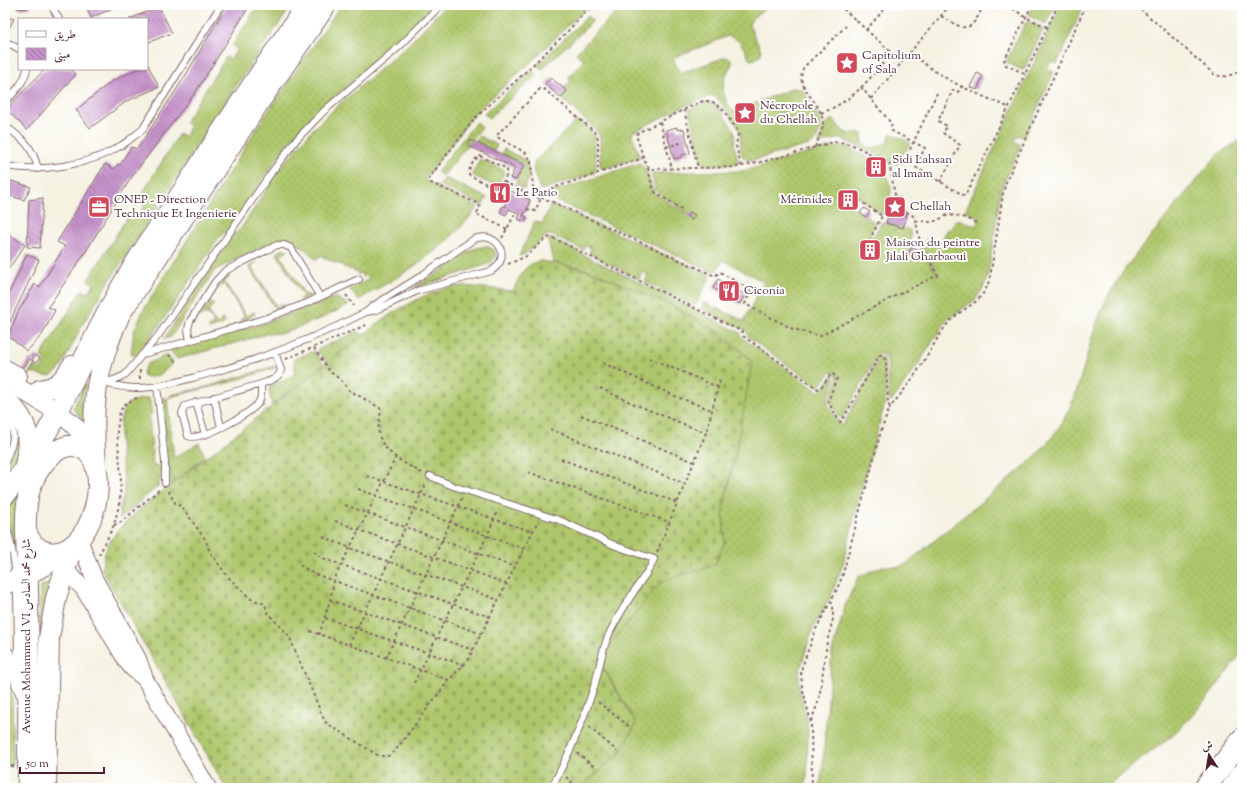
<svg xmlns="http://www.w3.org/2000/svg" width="1247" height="793" font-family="'Sorts Mill Goudy',Amiri,serif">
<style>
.grass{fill:url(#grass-dots);stroke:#7c734c;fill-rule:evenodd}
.cemetery{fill:url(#cemetery-stones);stroke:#7c734c}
.green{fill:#aec76c;stroke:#7c734c}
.building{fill:url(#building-back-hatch)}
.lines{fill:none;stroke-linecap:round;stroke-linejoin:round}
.service-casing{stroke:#86696b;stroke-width:8}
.tertiary-casing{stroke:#86696b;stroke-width:18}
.secondary-casing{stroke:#86696b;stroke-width:20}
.primary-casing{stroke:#86696b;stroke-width:22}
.trunk-casing{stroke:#86696b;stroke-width:23}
.path{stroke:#86696b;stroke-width:2;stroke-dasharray:3 3;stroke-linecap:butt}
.service{stroke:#fff;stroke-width:6}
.tertiary{stroke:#fff;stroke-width:16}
.secondary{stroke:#fff;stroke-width:18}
.primary{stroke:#fff;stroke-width:20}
.trunk{stroke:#fff;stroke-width:21}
.labels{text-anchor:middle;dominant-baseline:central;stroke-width:4;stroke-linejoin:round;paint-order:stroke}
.poi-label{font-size:12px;fill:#4a1f2b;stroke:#fff;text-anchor:start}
.street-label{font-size:12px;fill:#4a1f2b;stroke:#fff}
</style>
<defs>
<pattern id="grass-dots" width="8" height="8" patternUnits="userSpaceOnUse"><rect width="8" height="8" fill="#aec76c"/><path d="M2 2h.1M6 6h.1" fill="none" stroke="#97aa5e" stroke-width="1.8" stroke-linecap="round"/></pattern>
<pattern id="cemetery-stones" width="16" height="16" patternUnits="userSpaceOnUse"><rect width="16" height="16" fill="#aec76c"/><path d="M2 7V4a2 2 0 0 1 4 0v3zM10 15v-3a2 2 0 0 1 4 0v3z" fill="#97aa5e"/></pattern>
<pattern id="building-back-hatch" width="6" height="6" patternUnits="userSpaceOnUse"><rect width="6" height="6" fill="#c490c9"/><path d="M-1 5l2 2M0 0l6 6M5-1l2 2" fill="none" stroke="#a175a3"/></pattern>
</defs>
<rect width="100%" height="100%" fill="#fff"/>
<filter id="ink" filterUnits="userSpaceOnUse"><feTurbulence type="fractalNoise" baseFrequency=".025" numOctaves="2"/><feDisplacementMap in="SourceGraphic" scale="8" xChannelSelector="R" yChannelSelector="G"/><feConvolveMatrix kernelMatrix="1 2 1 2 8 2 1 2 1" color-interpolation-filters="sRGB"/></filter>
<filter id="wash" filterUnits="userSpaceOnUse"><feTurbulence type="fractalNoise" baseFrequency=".012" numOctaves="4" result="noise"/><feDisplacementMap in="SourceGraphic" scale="16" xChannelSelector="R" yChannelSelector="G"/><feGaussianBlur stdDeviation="0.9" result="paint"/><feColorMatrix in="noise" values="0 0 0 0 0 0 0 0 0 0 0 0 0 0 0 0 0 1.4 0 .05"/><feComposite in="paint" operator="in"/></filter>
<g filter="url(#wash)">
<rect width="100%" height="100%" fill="#f5f2e2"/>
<path class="grass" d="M258,5H292L238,83L105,288L84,322L60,369C49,380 44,376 30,372L34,367L40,370L46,360L41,356L82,290L88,293L94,284L88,280L130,213L137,217L145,205L138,200L179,134L184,137L190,126L185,122L226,57L231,59L237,49L232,46Z
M341,5H434L391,48L310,118L283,150L229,228L218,239L157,329L136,355H133L131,353L134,331L144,309L257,128Z
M446,5H589L532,61L477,111L424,180L478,207C443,252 407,272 358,300L350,289L369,279L367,275L363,277L361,273L358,275L356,271L354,272L352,268L349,270L347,266L344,268L342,264L339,265L337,262L334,263L332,260L329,261L327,257L324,259L323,255L315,259L304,248L283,237L215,270L171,337L164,339L233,235L240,230L281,167L314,128L333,110L408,45Z
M625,5H771C764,10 751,16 749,25L761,50C762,56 757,59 751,60L749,59C744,48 741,39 728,36L673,58L680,73L723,58L726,57L731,59L732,64C720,83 720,95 734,112L793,88L802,89L820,119L821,129L815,141L809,145L757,159C734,164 743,143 740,131C738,127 720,102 717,98C714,96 714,96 711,96L682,107L633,132L632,135L639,155V158L605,168H602L600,166V139L598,132L561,98L567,91L564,89L571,81L568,78L584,60L576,53L605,23Z
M1034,5H1056L1046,24L1029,16V14Z
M1061,5H1084L1057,64L1051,61L1047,69L1054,72L1024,138L1018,135L1014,141L1021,145L1001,189L988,276L982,290L975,300L950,318L944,324L919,363L892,401L889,399L887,357L879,353L842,418H840L830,401L838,378L837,375L831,372L819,387L748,337L747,331L701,308L704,302L744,321L764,282L723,260L717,270L711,271L546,196L547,194L640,163L646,170L654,193L685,213L686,211L657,192L655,187L651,173L743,171L828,148L840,146L852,147V149L876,162L871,166L875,172L881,168C894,188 894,194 881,214L850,191L843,201L876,223L869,234L873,237L882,222L910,230L912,247L909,253L917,257L921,249L938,276L939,275L922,247L927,238L939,244L948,229L950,230L955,221L959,220L976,226L980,218L965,211ZM870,241L878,255L870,260L861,246Z
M588,16L593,21L542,69L537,65Z
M1026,22C1030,21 1041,26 1043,30L1024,69L1022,70L1006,62Z
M532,70L537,75L489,118L484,114Z
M705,102L712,103L718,107L734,130L735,136L734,145L738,160L736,164L707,165L702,163L689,110L691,108Z
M833,119C837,124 842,133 850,134C855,134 858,131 862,134L863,143C869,150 879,147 887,143L891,133L910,143L898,164L842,139H837L819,143L826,123Z
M576,121C583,122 592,131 595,137L596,170L594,173L544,189H540L533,170L535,161Z
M476,122L482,127L443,176L437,172Z
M479,136L497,145L494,151L475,142Z
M1242,139V652C1223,678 1204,705 1180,728C1156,750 1129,766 1105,788H819L822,772L832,652L845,606L858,577L883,566L899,567L906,564L1026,465C1044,448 1060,430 1070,407C1086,372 1089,333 1107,298C1120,273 1138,252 1155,231C1174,208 1192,185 1211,162L1221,152Z
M504,149L527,161L529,177L524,189L518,186L519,185L516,184L518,181L516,180L524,165L501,154Z
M480,159L505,171L497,187L472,175Z
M445,178L487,198L482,205L440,185Z
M551,204L711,275L695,306L645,282L648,275L642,272L639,279L589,253L591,248L586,245L583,250L551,235H547L525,254L519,256L535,221L542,224Z
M548,239H552L741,333V337L819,392L821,391L833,375L835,379L827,402L841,426L843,425L879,358L881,357L884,360L886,399L859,498L843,564L830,598L813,628L799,673V686L806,716L808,729L807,777L804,788H579L618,756L636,723L603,667L608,647L662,581L715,565L725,541L723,509L733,467L752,361L719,333L671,305L596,273L581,268L553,263Z
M486,246C496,248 498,257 491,263L412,289L433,276L473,249Z
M283,249L288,250L281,254V256L305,295H310L311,296L299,300L303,296L277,254V252Z
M257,262L251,266L277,307L283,304C281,307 278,310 275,308L249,267Z
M227,274L230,277L225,281V283L246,316L254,312L255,314L251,317L240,320L244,316L225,284L218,288Z
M336,297L349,305L320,319L283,333L267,334L177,359L169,349L259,325Z
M209,302H212L214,305L208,311L216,324L221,322V319L224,320L225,323L222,325L209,329L208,328L214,323L208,313L200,317Z
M358,331L363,335L327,363L317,350Z
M314,351L324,365L272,405L269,392L270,387L294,375L295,370L294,359Z
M167,355L173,362C165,371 158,380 144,376L143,372L147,364Z
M275,366V368L224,384L169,397L167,401L174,458L199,443L205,457L171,484L162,403L163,398H165L166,400L171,395L210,386Z
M84,384H86L80,405L88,407L87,424L73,409Z
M149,398L152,414L149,415L153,466H162L159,485L120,519C117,513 124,498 124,490C125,469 110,413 131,402C136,399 143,399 149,398Z
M20,424V453L5,479V467L12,451L14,426Z
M20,490L18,570L14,544L5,517V506Z
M52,583C45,600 41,616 41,634H39L40,586Z
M6,590L8,649L5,646V591Z"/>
<path class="cemetery" d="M541,261L565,265L596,273L671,305L719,333L752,361L740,431L723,509L725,540L715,565L662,581L608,647L603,668L636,723L618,756L579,788H226L102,570C104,535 129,519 154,498L381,321L394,312L422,297L450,287L464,286L513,291C519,278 524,263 541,261Z"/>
<path class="green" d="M5,676L9,685L12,697L13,765L5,766Z"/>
<g id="blocks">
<path class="building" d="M16,5H31L29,8L19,9Z
M86,5H119L91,18Z
M227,5H250L197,90L131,178L83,256L48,307L55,310L42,335L27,351L8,336L18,312L35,284L39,288L65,246L57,242L105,164L114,169L118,164L120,165L131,147L137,149L184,78Z
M159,7L172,33L147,43V19H129Z
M5,16L14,19L5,36Z
M147,63L159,87L127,101L90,128L76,110L112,81L137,69H147Z
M45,69H71L76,74L27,130L6,109Z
M977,73L983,76L977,90L970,87Z
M551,78L567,91L561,98L545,84Z
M677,127V130L684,129L690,153L681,155L682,157L674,159L666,130Z
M471,140L524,165L516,180L510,178L515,168L467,145Z
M876,162L881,168L875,172L871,166Z
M5,179L31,187L24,200L5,194Z
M511,191L530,200L526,212L523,215L527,217L525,222L518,219L520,214L509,209L506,215L500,212L503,206L506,207L505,203Z
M847,194L854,199L849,205L843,201Z
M43,198L40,248L27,247L29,200Z
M864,208L870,212L866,217L860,213Z
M890,210L907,215L903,228L886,223Z
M690,212L695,215L692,220L687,216Z
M5,231L25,245L5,274Z
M870,241L879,255L870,260L861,246Z
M912,247L920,251L917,257L908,253Z
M27,254L39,260L5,332V302Z
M718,279L745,295L740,304L713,288Z
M35,355L40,358L36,363L32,360Z
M30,359L33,361L5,403V396Z"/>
</g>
</g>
<g filter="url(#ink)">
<use href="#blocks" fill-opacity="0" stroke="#86696b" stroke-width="1"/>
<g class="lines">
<g class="service-casing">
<path id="service" d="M51,5L59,19
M5,41L19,49
M5,102C15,92 24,83 27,69
M5,126C24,140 32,145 38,169
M5,166C43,172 89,166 122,145C129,141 135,135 142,130L221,5
M190,341L188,329L190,321L215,282L225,271L277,245H284L291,248L320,297
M144,354L267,318L307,303L359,279
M105,382L114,380L125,375L158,336L271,173L296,140L325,110L400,46L441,5
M101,383C114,385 128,389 141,388C161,387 181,381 200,376C258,361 313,339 366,312L376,310L417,291L491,271C513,258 498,230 474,239L418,278L373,306L366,312
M261,384C261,390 262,397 259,402C251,414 200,442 188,436L182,413L185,406Z
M261,384C269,381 279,379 281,370L275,352
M157,386L165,461V483
M214,397L221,427
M196,402L205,434
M5,414C18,431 13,444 5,462
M430,476L453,486L559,520L616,546L654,559L651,566C636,589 618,613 607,639C601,654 599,671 594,687C583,721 569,756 551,788
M5,523C20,566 17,613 18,658L19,664"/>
</g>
<g class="tertiary-casing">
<path id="tertiary" d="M79,539L94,578L138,659L145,679L208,788
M58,563L83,588L127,662L132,668L144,678"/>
</g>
<g class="secondary-casing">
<path id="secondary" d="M5,369L18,376
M16,386C34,398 67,415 79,431C85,439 89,448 92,456"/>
</g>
<g class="primary-casing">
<path id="primary" d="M40,390C57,388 64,380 72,366
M7,401C28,421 31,437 25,465
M96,466C95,446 93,425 95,405C97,372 107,343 120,314L260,101L326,5
M5,495C57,431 82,353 124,282C143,249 165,218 186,186C225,125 265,65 307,5
M27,533C30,542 37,550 48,552C92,560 115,467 83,449C59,435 36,470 30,489C22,515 28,557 28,586C29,653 28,721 28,788
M5,584C26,575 47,566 64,551
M5,657L18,673L26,692
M46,788L49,638L56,598L72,547"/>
</g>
<g class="trunk-casing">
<path id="trunk" d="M1205,788L1242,739
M1232,788L1242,774"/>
</g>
<path class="path" d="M839,5L902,62
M1008,5L1025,17L1047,27
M1032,5L1004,61L1006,65L1025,74L1058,5
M1136,5L1215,75C1226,78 1232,75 1242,70
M941,16C967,32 970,33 984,5
M866,30L888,5
M911,52C939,79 973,92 1008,107
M861,87L891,123L892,131L925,148L915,167L965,196L1025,74
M871,99L950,5
M684,110L698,168
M821,113C854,101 870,78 892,53
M660,122L672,169
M666,147L684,142
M815,147C818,139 823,131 823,123C823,102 792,87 804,67L846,26
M480,156L505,168L507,170V174L500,189H496L469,175C468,169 474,159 480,156Z
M741,166L736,146L738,134L737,130C727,117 719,96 700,102L639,132L636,135L646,165L652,169L735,167C768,162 801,151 833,142C858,140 877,163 900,166L903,164L938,91
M648,168L652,185L655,192L684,211
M504,182L541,199
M940,182L960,145L943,133L947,126L938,121L953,90L958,92L961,87
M849,193L882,216
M542,196L536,192L533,188L531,162L528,156L526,153L497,137V135L540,89H544L595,132L598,139V173
M541,197L715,276L720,272L751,290L745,304L793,329L820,336L897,295L938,275L921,247L915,217L903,210L900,199L895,195L889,162
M527,209L535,211L542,196L550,189L643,158
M916,221L933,222L948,215L961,216L978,224
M507,229L476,214L480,208L479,204L431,183L429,181V178L475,118L519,78L566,33L586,11L595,5
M872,235L882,216L896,196
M502,238L516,212
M508,264L525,257L546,238L551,237L743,332V336L818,389H820L831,374H833L837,378L828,402L840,422L842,421L879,356L881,355L886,360L888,404L890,407L891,406C904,391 917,373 927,356C935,344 941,330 951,320C969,303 982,305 990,278L1003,194L1006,182L1086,5
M346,295L354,306
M314,348L330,372L340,379L349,390L380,408C382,416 377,425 379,433C382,453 406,464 422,473
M169,355L177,363
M649,358L718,387
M286,359L366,325
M603,363L675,396L712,410
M140,370V379
M600,388L634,404L706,433
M581,415L694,462
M550,429L685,484
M561,459L678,503
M528,472L669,522
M367,476L533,532
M358,489L524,549
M168,491L177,506L180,505L182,507L205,539L210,552L227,576L251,599L265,604L267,612L289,636L325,722L379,756H388L395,751L449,680L468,660L538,521
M345,505L515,567
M335,521L507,584
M114,525L121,522L160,489
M323,537L350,548L499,600
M314,551L318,555L325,559L490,617
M657,552L706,433L720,380
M99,555L114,525L120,501L121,476L117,431L120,411L126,403L139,397
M300,565L312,573L482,634
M330,600L473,650
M325,618L464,665
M310,631L449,680
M319,635L330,600L335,577L396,457
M349,645L426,484
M386,658L462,498
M414,683L487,536L498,510
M598,702L630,727
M811,721L819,700L827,642L833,619V607L831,601
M589,727L617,751
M577,753L596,768
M5,767L14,766
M566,777L576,786
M812,788L811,722L802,687L801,673L802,667L816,629L837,589L842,577L881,431L890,407"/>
<use href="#service" class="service"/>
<use href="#tertiary" class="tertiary"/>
<use href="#secondary" class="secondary"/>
<use href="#primary" class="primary"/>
<use href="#trunk" class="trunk"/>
</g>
</g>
<defs>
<g id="sight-square" transform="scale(1.15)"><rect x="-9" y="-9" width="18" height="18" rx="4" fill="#d1495b" stroke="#fff"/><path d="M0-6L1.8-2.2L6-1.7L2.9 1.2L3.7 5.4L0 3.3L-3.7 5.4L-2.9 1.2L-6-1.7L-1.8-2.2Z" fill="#fff"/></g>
<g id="building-square" transform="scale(1.15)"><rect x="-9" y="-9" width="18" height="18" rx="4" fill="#d1495b" stroke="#fff"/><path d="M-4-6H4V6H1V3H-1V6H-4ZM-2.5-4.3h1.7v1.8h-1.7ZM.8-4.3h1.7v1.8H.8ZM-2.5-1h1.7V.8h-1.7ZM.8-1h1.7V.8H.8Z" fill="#fff"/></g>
<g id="restaurant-square" transform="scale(1.15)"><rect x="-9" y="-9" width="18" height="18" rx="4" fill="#d1495b" stroke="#fff"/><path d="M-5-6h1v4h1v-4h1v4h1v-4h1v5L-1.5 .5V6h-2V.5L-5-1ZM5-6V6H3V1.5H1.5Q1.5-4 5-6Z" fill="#fff"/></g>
<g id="office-square" transform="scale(1.15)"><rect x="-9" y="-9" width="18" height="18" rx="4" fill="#d1495b" stroke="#fff"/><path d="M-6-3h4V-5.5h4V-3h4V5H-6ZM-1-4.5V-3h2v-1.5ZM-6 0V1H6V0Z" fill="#fff"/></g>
</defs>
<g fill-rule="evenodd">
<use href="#sight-square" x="847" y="63"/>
<use href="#sight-square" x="745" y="113"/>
<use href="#building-square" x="876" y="167"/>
<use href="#restaurant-square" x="500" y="193"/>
<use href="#building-square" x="848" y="200"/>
<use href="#office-square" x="99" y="207"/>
<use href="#sight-square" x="895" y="207"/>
<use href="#building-square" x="870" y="250"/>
<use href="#restaurant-square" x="729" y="291"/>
</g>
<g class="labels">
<g class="poi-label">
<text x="862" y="56">Capitolium<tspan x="862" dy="14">of Sala</tspan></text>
<text x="760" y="106">Nécropole<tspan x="760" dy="14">du Chellah</tspan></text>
<text x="892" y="160">Sidi Lahsan<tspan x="892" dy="14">al Imam</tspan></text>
<text x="516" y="193">Le Patio</text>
<text x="114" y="200">ONEP - Direction<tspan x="114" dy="14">Technique Et Ingenierie</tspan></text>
<text x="832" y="200" text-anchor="end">Mérinides</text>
<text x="910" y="207">Chellah</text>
<text x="886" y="243">Maison du peintre<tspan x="886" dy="14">Jilali Gharbaoui</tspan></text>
<text x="744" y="291">Ciconia</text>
</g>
<g class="street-label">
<text transform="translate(27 636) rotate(-90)">Avenue Mohammed VI شارع محمد السادس</text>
</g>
</g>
<rect width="1247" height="793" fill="none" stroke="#fff" stroke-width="20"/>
<rect x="18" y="18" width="130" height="52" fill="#ffffff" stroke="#b7a5aa"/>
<rect x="26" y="31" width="20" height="6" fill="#ffffff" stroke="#b7a5aa"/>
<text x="54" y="38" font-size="12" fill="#4a1f2b">طريق</text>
<rect x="26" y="48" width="20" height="12" fill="url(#building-back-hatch)" stroke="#b7a5aa"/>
<text x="54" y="58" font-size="12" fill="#4a1f2b">مبنى</text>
<g transform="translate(1209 755) rotate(348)" stroke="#ffffff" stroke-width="3" paint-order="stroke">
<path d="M0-3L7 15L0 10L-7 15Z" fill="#4a1f2b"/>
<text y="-6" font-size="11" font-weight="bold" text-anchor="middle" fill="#4a1f2b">ش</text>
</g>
<path d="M20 767v6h84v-6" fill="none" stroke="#4a1f2b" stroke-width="2"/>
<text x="26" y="767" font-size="12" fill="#4a1f2b" stroke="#ffffff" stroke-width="3" paint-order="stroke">50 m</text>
</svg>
